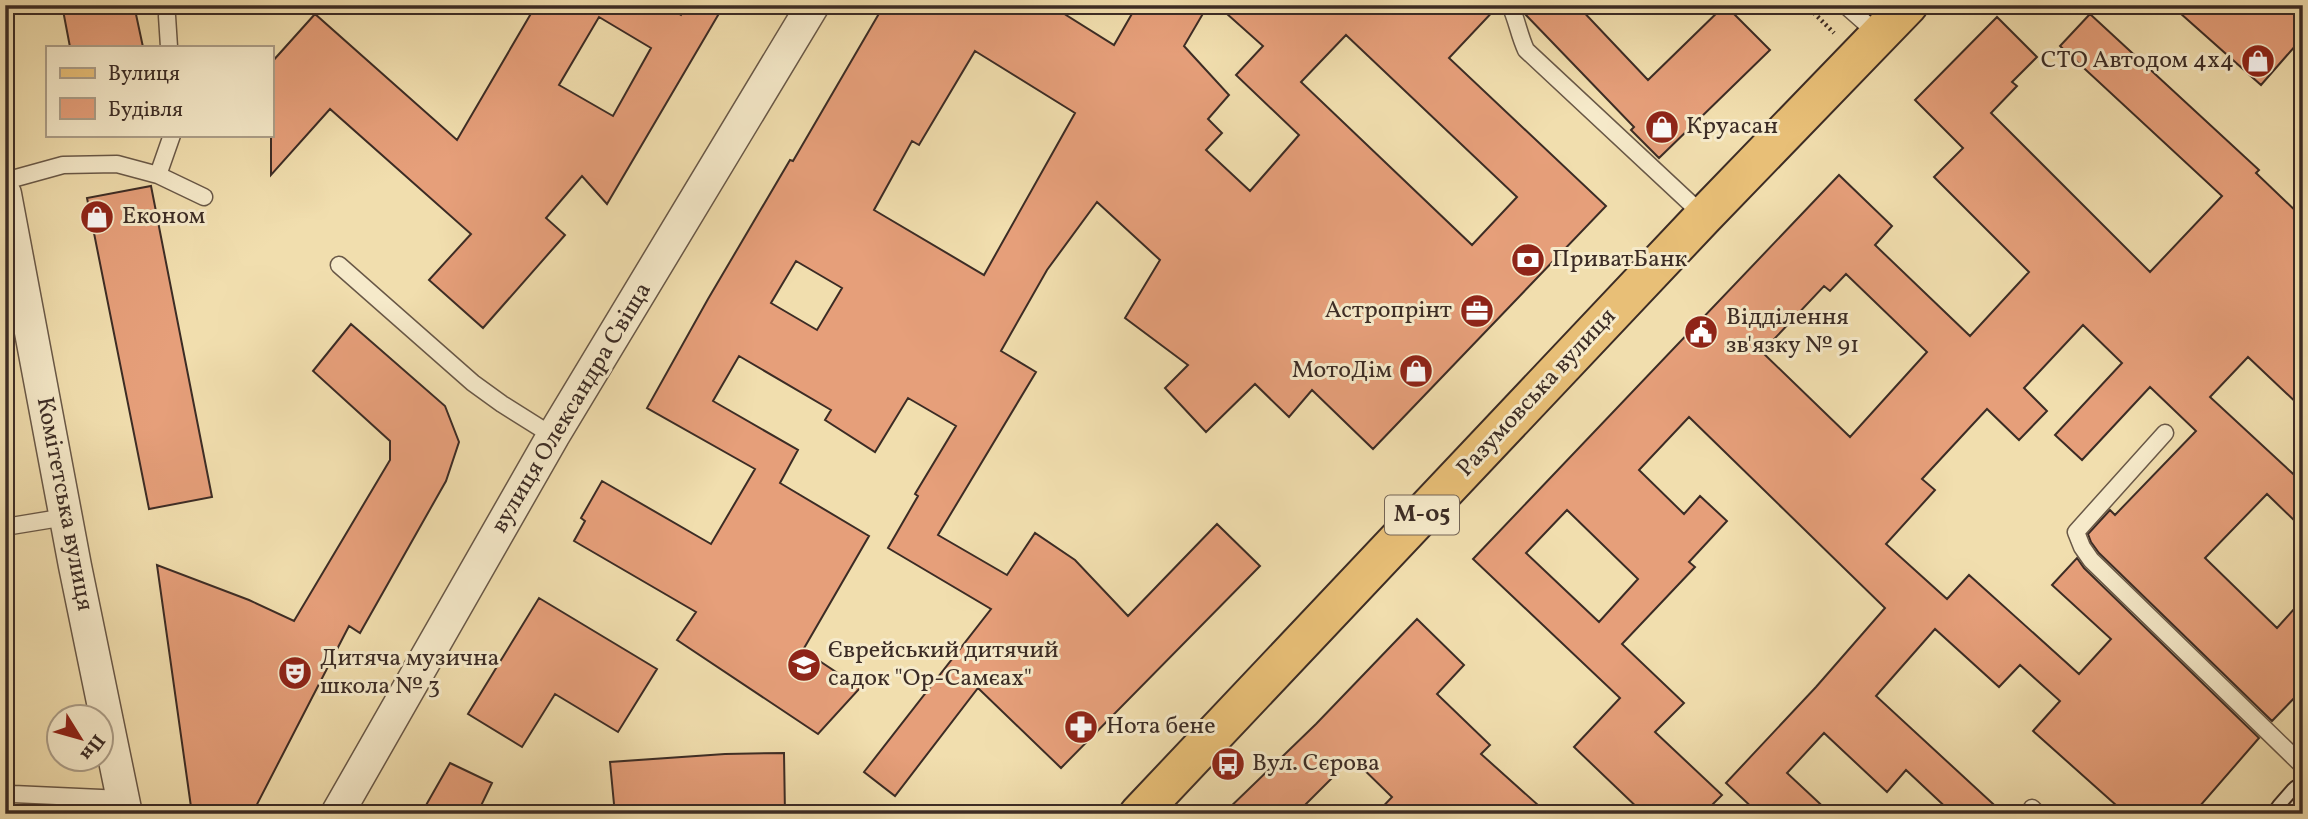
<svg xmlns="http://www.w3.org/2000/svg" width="2308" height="819" font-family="Vollkorn,serif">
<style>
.building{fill:#e69f7a;stroke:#3c2c25;stroke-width:2;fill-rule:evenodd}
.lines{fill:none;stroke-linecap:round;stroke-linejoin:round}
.service-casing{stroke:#695847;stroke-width:19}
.minor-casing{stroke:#695847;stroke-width:35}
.secondary-casing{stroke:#3c2c25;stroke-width:42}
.primary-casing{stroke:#3c2c25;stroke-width:42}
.path{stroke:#3c2c25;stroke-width:4.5;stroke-dasharray:2 3.5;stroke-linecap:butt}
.service{stroke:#f6eaca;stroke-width:16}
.minor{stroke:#f6eaca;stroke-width:32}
.secondary{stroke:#f6eaca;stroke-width:38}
.primary{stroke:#e8bf77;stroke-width:38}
.tram{stroke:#3c2c25;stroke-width:2}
.labels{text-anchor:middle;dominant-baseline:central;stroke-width:6;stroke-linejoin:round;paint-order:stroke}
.shield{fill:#f6eaca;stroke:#746556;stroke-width:2}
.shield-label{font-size:23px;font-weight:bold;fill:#3c2c25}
.poi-label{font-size:24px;fill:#3c2c25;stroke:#f6eaca;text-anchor:start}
.street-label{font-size:24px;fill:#3c2c25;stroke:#f6eaca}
</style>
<rect width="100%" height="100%" fill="#f1deae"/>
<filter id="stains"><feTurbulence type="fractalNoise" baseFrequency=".00286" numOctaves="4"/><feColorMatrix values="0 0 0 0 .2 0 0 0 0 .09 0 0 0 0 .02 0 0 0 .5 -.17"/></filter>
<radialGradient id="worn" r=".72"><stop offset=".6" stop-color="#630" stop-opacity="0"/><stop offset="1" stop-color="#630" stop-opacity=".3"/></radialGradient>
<path class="building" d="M62,5H134L143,47H70Z
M536,5H664L681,15L687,5H724L607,204L582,176L546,218L565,235L483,328L429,280L471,234L330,109L271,175V63L315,14L457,140ZM599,17L651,48L613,116L559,85Z
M884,5H1050L1114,45L1137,5H1208L1184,46L1229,95L1208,119L1222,133L1206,150L1250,191L1299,135L1236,75L1263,46L1217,5H1499L1449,58L1606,206L1373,449L1312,390L1289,417L1255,384L1206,432L1165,388L1188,365L1125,318L1160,260L1097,202L1047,270L1001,351L1036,372L938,535L1007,575L1035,533L1075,560L1128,616L1217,524L1260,566L1061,768L978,688L895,796L864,772L991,609L888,548L918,496L915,494L956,426L908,398L875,452L825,420L831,410L739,356L713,401L798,450L780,483L869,536L803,650L860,688L818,734L677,640L696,612L574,541L585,521L581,518L602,481L711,544L755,469L647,408L708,299L790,160L793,161ZM1346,35L1517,197L1472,245L1301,82ZM975,51L1075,113L984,275L874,210L912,141L919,145ZM796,261L842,288L817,330L771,303Z
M1522,5H1577L1648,80L1725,5L1770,50L1659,158L1631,130L1634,127L1524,13Z
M2171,5H2303V37L2261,85Z
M2090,14L2259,170L2256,173L2303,218V409L2248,357L2210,397L2303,483V529L2267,494L2205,558L2277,628L2303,599V689L2272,721L2099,553L2091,542L2088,534L2110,510L2115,515L2196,431L2150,387L2082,460L2055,435L2122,363L2083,325L2024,388L2047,411L2019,440L1987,409L1922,479L1935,490L1886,544L1947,599L1969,575L2079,674L2111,639L2052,585L2077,558L2084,568L2259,738L2193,814H2126L2033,731L2060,701L2020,665L1999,687L1935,629L1876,696L2004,814H1953L1906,770L1887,792L1824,733L1787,773L1831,814H1759L1726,783L1816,687L1885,608L1689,417L1639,470L1684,514L1700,496L1727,521L1689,562L1695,567L1622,644L1684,703L1655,732L1722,795L1703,814H1644L1574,747L1620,698L1473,559L1839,175L1892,226L1875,245L1970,336L2029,272L1934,177L1963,148L1915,100L1997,17L2037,57L2012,82L2017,86L1991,113L2150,272L2222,196L2060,46ZM1846,274L1927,352L1850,437L1762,352L1824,286L1830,291ZM1567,510L1638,579L1599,622L1526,553Z
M151,186L212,497L149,509L87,198Z
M351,324L445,406L459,442L446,481L360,633L349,626L252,814H192L157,565L249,600L294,621L390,460V441L313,371Z
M539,598L657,669L618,732L555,694L522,747L468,714Z
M1417,619L1464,665L1437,694L1490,745L1481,754L1548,814H1376L1392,797L1352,758L1296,814H1223L1316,724Z
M784,753L785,814H630L614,804L610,762L725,754Z
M450,763L492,783L477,814H421Z"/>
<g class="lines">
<g class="service-casing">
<path id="service" d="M1510,5C1517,20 1519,35 1526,50L1704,216
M1845,5L1879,35
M167,16L169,47
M158,175L172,135
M5,181L63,165L117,164L158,175L204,197
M339,265L473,383L502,404L553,436
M2165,433L2076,532L2082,547L2091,560L2303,766
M5,527L66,517
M5,791L13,794L123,799
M2032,808L2038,814"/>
</g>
<g class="minor-casing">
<path id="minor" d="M5,194L75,566L126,814
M337,814L553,436L813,5"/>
</g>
<g class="secondary-casing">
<path id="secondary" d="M2289,814L2303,798"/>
</g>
<g class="primary-casing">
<path id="primary" d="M1139,814L1704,216L1908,5"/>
</g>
<path class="path" d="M1806,5L1834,33"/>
<use href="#service" class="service"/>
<use href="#minor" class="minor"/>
<use href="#secondary" class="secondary"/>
<use href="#primary" class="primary"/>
<path class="tram" d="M2280,814L2303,788
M2301,814L2303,812"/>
</g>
<defs>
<g id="shop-disc" transform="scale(1.75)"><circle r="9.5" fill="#8f2418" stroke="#f6eaca"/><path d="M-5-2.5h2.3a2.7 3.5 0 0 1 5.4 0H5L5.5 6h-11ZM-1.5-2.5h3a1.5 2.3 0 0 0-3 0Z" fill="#fff"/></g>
<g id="bank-disc" transform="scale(1.75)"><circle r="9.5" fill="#8f2418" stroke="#f6eaca"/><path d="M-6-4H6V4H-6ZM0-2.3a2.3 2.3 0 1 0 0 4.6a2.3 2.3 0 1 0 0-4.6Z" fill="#fff"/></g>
<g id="office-disc" transform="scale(1.75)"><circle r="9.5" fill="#8f2418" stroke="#f6eaca"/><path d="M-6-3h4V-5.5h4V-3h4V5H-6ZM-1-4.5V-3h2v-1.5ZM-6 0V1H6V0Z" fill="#fff"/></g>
<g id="civic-disc" transform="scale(1.75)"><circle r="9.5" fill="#8f2418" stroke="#f6eaca"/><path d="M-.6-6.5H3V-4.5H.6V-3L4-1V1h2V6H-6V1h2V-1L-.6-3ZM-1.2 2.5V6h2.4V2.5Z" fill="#fff"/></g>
<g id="school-disc" transform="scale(1.75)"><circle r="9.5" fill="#8f2418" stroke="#f6eaca"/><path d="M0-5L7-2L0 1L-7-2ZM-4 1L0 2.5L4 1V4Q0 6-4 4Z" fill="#fff"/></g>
<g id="theatre-disc" transform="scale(1.75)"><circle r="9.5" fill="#8f2418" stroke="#f6eaca"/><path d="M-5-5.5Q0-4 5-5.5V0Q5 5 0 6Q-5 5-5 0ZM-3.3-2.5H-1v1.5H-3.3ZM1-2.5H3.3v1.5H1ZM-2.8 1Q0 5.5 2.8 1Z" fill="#fff"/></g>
<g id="pharmacy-disc" transform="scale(1.75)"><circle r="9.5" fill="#8f2418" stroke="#f6eaca"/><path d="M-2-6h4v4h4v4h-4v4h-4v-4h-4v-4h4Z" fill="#fff"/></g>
<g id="bus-disc" transform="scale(1.75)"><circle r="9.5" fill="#8f2418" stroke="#f6eaca"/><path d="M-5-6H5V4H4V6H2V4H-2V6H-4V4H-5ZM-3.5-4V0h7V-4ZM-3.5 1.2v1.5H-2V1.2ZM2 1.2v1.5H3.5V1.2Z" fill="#fff"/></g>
</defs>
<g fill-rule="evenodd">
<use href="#shop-disc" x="2258" y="61"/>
<use href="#shop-disc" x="1662" y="127"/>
<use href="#shop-disc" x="97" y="217"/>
<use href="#bank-disc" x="1528" y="260"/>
<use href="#office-disc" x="1477" y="311"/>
<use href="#civic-disc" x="1701" y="332"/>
<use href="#shop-disc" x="1416" y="371"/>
<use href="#school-disc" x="804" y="665"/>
<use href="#theatre-disc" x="295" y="673"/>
<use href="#pharmacy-disc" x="1081" y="727"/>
<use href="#bus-disc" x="1228" y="764"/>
</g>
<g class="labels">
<rect class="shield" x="1385" y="495.5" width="74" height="39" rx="5"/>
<g class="shield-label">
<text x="1422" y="515">М-05</text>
</g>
<g class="poi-label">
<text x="2234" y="61" text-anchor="end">СТО Автодом 4х4</text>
<text x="1686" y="127">Круасан</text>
<text x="122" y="217">Економ</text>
<text x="1552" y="260">ПриватБанк</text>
<text x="1452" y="311" text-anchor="end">Астропрінт</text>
<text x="1726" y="318">Відділення<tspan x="1726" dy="28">зв'язку № 91</tspan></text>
<text x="1392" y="371" text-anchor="end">МотоДім</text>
<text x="828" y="651">Єврейський дитячий<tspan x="828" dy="28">садок "Ор-Самєах"</tspan></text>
<text x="320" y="659">Дитяча музична<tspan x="320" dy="28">школа № 3</tspan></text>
<text x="1106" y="727">Нота бене</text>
<text x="1252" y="764">Вул. Сєрова</text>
</g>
<g class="street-label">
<text transform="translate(1537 393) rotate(-47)">Разумовська вулиця</text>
<text transform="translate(572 408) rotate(-59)">вулиця Олександра Свіща</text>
<text transform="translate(64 504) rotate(79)">Комітетська вулиця</text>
</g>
</g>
<rect width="2308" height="819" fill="none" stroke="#f1deae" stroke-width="28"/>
<rect x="7" y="7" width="2294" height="805" fill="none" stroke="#3c2c25" stroke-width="3.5"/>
<rect x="14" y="14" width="2280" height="791" fill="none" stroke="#3c2c25" stroke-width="2"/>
<rect x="46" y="46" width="228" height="91" fill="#f6eaca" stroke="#ac9e88" stroke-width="2"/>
<rect x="60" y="68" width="35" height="10" fill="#e8bf77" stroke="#ac9e88" stroke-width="2"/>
<text x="108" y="80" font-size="21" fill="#3c2c25">Вулиця</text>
<rect x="60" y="98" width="35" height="21" fill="#e69f7a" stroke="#ac9e88" stroke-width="2"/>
<text x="108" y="116" font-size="21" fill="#3c2c25">Будівля</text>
<g transform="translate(80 738) rotate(127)"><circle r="33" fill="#f6eaca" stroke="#ac9e88" stroke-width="2"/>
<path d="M0-5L12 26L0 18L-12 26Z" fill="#8f2418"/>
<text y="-10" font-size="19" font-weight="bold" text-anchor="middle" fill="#3c2c25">Пн</text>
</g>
<rect width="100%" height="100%" filter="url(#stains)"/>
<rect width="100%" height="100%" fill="url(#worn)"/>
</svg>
